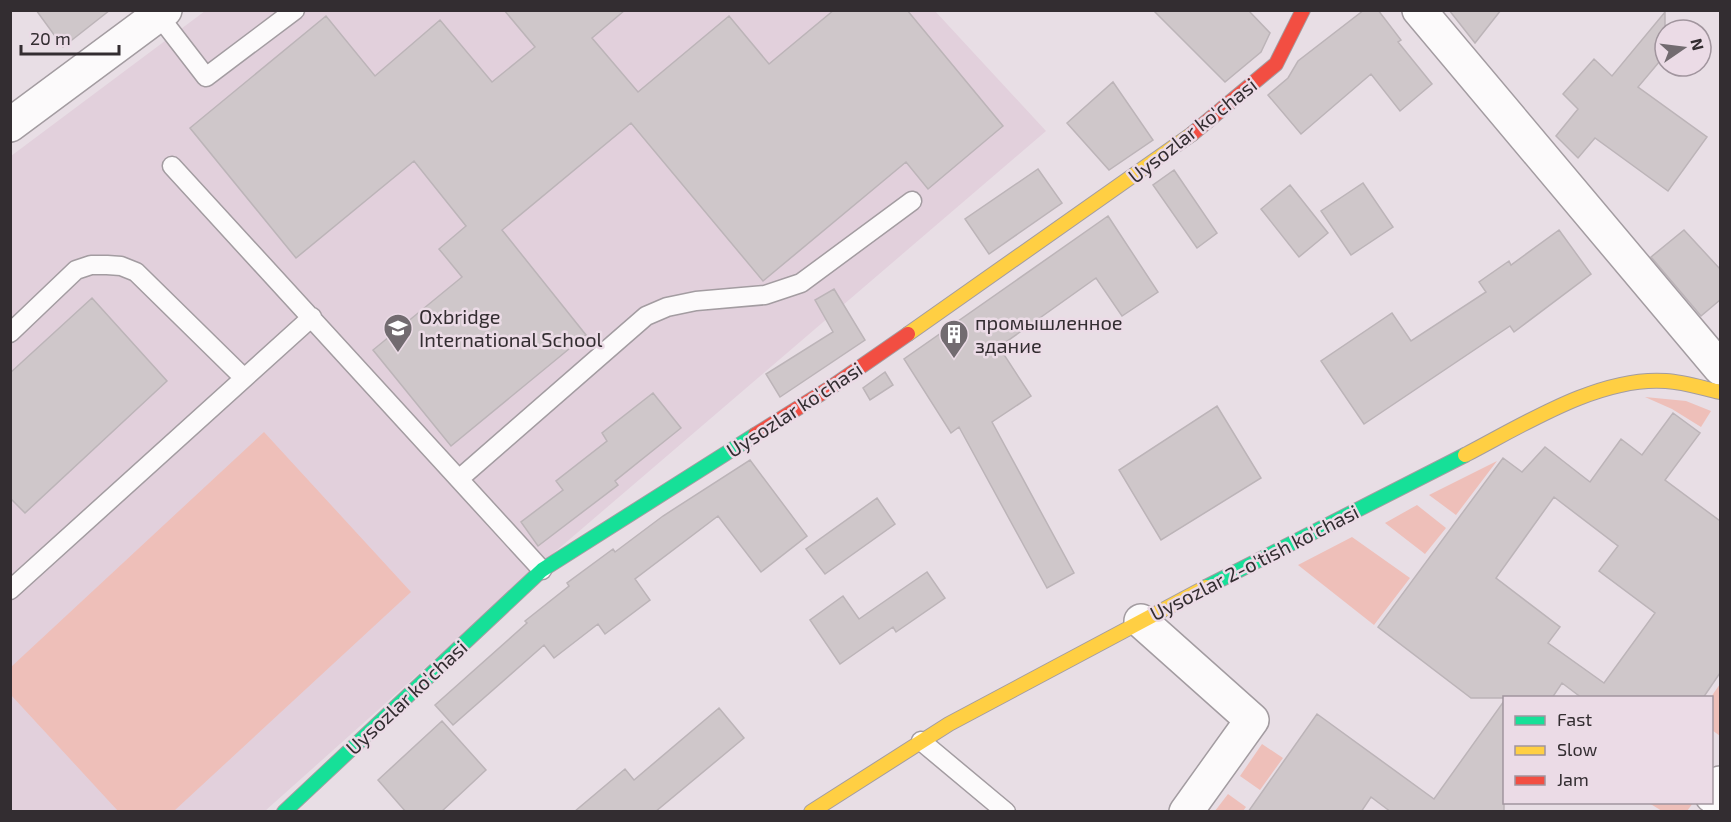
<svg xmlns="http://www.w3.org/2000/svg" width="1731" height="822" font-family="'Exo 2',sans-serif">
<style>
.built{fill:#e2d0dc}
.green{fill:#eebfb9}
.building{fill:#cfc7ca;stroke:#bcb4b8;stroke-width:1.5;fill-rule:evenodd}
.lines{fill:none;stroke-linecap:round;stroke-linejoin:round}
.lane-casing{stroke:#a39ca1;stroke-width:21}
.street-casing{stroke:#a39ca1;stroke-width:36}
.fast-casing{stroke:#a39ca1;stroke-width:16}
.slow-casing{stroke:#a39ca1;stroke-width:16}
.jam-casing{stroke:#a39ca1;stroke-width:16}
.lane{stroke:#fcfafb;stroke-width:18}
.street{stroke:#fcfafb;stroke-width:33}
.fast{stroke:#16e098;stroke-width:14}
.slow{stroke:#ffcf43;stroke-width:14}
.jam{stroke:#f24e42;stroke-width:14}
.labels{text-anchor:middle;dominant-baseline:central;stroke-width:5;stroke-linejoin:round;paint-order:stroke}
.street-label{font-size:20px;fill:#332d31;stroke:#ebdbe6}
.poi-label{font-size:20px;fill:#332d31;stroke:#ebdbe6;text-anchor:start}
</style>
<rect width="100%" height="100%" fill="#e8dee5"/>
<path class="built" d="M205,11H935L1046,131L556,551L265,811L11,812V156Z"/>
<path class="green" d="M1645,397L1686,401L1711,411L1701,427L1672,409Z
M264,432L411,592L174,811H118L11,695V667Z
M1497,461L1456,515L1429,495Z
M1417,505L1446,528L1425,554L1385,523Z
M1352,537L1410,578L1374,625L1298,565Z
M1720,684V736L1712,730L1711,697Z
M1262,744L1283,758L1260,790L1240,776Z
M1228,794L1246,807L1243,811H1215Z
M1649,803L1693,802V803L1687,811H1662Z"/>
<path class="building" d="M36,10H110L63,47Z
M504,10H625L592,38L638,92L729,16L769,64L834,10H907L1003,126L928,189L906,162L763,281L631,123L502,230L586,335L451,446L373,350L462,277L439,249L466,226L414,161L296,258L190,128L326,16L375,76L440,20L492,82L535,47Z
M1153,10H1248L1270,33L1261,52L1225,82Z
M1364,10H1378L1401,40L1398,42L1432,84L1400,111L1371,74L1301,134L1268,95L1288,78L1298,61Z
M1449,10H1501L1475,43Z
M1665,12V55L1638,87L1707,137L1668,191L1595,138L1578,158L1556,136L1578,109L1563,94L1594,59L1612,76Z
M1113,82L1153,140L1109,170L1067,123Z
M1038,169L1062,203L989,254L965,219Z
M1174,170L1217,233L1197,248L1153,185Z
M1363,183L1393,227L1351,255L1321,211Z
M1290,185L1328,233L1299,257L1261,209Z
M1108,216L1158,292L1122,316L1096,278L999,347L1031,396L992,422L1074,573L1047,588L959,427L951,433L904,359Z
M1559,230L1591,274L1514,332L1510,326L1364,424L1321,361L1392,313L1411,341L1486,292L1479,282L1509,261L1511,265Z
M1684,230L1720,269V300L1701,316L1651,257Z
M834,289L865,340L780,397L766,374L833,332L815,300Z
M92,298L167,381L25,513L10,498V373Z
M885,372L893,385L870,400L863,388Z
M653,393L681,428L615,481L618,485L538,546L521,522L563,490L556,481L607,441L602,433Z
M1217,406L1261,478L1161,540L1119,470Z
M1673,413L1700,433L1665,480L1720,521V673L1703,698H1582L1562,683L1552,698H1471L1378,627L1503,458L1522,472L1545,447L1590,482L1621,439L1642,455ZM1554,497L1618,546L1599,571L1655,613L1604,683L1548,643L1560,627L1496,578Z
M750,460L807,536L761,572L718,516L635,579L650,600L605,634L598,624L554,658L544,645L453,725L435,705L527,623L525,621L569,586L567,583L613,549L615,552L663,516Z
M877,498L895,524L825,574L806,549Z
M927,572L945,598L896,632L893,627L840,664L810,620L843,596L859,619Z
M1504,701V812H1391L1371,797L1361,812H1248L1317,714L1434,799Z
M719,708L744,738L655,812H574L625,769L634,780Z
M442,721L486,770L441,812H406L378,780Z"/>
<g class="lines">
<g class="lane-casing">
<path id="lane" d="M159,16L206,77L295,10
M172,166L542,570
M10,333L76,270L91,265H107L121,266L136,272L243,377
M459,479L646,316L667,307L696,301L765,295L801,283L912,201
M10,590L312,317
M921,741L1006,812"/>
</g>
<g class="street-casing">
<path id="street" d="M1419,10L1720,368
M10,125L165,10
M1141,621L1252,720L1186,812
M1712,796L1720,783"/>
</g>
<g class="fast-casing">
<path id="fast" d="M1206,587L1465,455
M284,812L542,570L755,435"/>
</g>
<g class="slow-casing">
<path id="slow" d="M908,334L1192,134
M1465,455C1523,425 1599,376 1666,381C1684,382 1702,388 1720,392
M811,812L949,724L1206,587"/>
</g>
<g class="jam-casing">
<path id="jam" d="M1192,134L1276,64L1303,10
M755,435L830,388L908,334"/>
</g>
<use href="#lane" class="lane"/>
<use href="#street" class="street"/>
<use href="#fast" class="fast"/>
<use href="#slow" class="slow"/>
<use href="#jam" class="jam"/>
</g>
<defs>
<g id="school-pin" transform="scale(1.5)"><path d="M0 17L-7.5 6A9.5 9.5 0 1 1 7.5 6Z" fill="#726b70" stroke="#ebdbe6"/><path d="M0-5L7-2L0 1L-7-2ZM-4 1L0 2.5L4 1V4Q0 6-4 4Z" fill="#fff"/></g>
<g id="building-pin" transform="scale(1.5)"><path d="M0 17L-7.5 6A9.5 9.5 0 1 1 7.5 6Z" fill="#726b70" stroke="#ebdbe6"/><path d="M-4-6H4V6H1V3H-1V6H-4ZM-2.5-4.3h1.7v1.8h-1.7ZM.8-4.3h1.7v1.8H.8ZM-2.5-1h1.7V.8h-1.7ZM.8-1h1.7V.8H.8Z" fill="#fff"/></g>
</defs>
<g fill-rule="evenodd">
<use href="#school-pin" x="398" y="328"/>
<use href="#building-pin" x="954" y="334"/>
</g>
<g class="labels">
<g class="street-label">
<text transform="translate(1192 130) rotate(-38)">Uysozlar ko'chasi</text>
<text transform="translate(794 409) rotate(-33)">Uysozlar ko'chasi</text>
<text transform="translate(1254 562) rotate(-27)">Uysozlar 2-o'tish ko'chasi</text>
<text transform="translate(406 697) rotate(-43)">Uysozlar ko'chasi</text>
</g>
<g class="poi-label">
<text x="419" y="316">Oxbridge<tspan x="419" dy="23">International School</tspan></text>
<text x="975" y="322">промышленное<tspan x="975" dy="23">здание</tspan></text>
</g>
</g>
<rect width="1731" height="822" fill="none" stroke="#332d31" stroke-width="24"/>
<rect x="1503" y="696" width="210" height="108" fill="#ebdbe6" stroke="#a1959e" stroke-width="1.5"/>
<rect x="1515" y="716" width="30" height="9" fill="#16e098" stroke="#a1959e" stroke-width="1.5"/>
<text x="1557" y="726" font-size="18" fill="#332d31">Fast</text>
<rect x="1515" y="746" width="30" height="9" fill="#ffcf43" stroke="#a1959e" stroke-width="1.5"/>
<text x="1557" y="756" font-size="18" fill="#332d31">Slow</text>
<rect x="1515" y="776" width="30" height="9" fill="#f24e42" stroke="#a1959e" stroke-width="1.5"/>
<text x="1557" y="786" font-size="18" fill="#332d31">Jam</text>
<g transform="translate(1683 48) rotate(76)"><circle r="28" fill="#ebdbe6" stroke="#a1959e" stroke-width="1.5"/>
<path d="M0-4.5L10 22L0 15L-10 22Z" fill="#726b70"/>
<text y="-9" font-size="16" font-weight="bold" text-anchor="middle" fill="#332d31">N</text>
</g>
<path d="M21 45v9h98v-9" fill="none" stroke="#332d31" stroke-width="3"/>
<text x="30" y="45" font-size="18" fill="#332d31" stroke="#ebdbe6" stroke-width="4.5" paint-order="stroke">20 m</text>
</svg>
